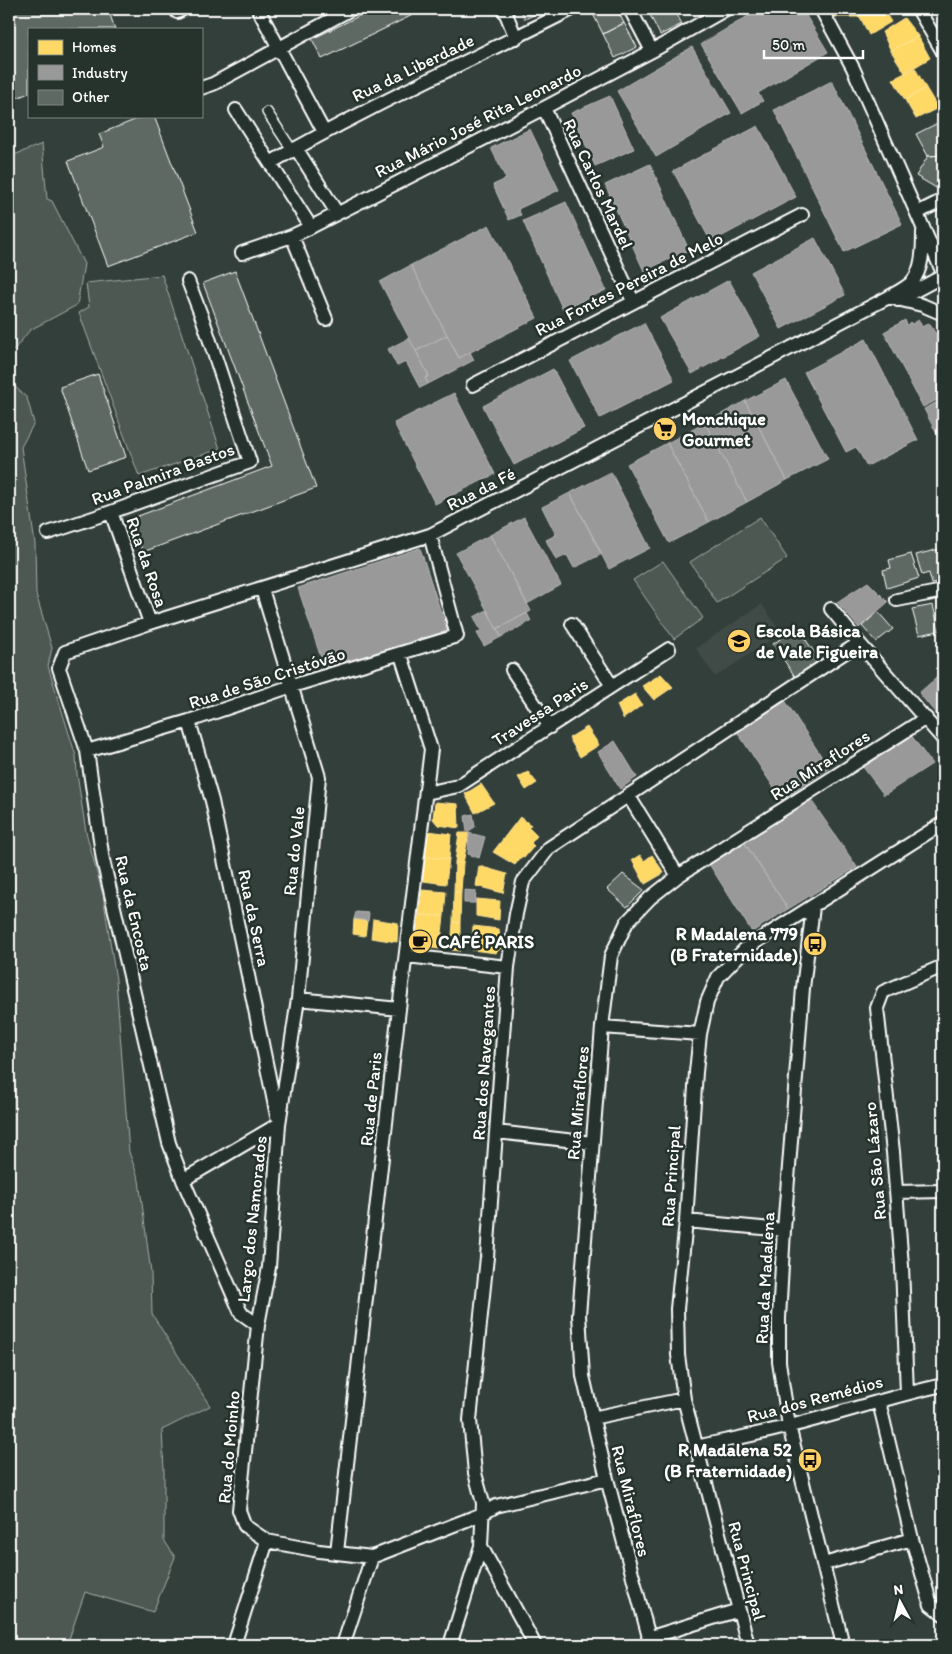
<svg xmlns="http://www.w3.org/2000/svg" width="952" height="1654" font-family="Itim,sans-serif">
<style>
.built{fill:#404c47}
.green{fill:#4d5853;stroke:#a6aca9}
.homes{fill:#ffd966;stroke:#ffe494}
.industry{fill:#999;stroke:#b8b8b8}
.building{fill:#5f6964;stroke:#fff}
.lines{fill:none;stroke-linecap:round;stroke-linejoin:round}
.pedestrian-casing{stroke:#fff;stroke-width:12}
.minor-casing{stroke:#fff;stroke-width:16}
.pedestrian{stroke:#26332d;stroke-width:9}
.minor{stroke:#26332d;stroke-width:12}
.labels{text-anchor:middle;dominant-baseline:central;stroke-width:5;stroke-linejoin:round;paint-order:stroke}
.street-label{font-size:18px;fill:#fff;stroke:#26332d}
.poi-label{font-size:18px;font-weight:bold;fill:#fff;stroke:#26332d;text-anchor:start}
</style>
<rect width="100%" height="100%" fill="#333f3a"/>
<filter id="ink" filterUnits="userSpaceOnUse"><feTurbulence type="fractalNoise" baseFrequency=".02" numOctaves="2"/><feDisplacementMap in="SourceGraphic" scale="10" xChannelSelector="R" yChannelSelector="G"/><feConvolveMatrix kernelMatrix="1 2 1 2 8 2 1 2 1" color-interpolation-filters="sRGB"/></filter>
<g filter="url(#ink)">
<path class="built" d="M762,604L781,633L715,677L696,648Z"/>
<path class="green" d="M42,144L47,199L52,201L84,264L77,305L30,330L9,356V157Z
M162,275L220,449L139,476L79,313L89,307L86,283Z
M9,381L27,398L34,423L21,447L35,544L36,594L52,648L48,666L76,756L77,774L86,832L103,895L116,980L129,1152L139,1180L151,1273L152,1314L210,1406L162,1430L164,1470V1540L175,1557L153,1612L85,1592L67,1645H9Z
M760,517L787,558L717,603L690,562Z
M663,561L703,618L674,639L633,580Z"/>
<path class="homes" d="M833,9H883L891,22L869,35L860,17H834Z
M904,18L918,36L891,51L882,32Z
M918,36L930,58L905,73L891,51Z
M915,68L926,88L905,100L893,79Z
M926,88L938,108L916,119L905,100Z
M661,674L673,687L654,700L642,686Z
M635,694L642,705L623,719L617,705Z
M587,727L599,745L580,757L569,738Z
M528,772L537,783L526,790L518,777Z
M481,784L494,803L475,813L465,794Z
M435,802L458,804L459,828L438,825L433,819Z
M520,817L531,825L528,827L537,836L531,843L534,846L524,858L521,857L515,865L493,852Z
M428,831L451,834L449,859L425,857Z
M459,833H469L463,863L455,862Z
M640,855L644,861L652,855L664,873L645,884L632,860Z
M425,857L449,859L446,884L423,881Z
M455,862L463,863L461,892H454Z
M479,866L507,874L503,893L476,886Z
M422,890L446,892L444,916L419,915Z
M454,892H461L460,923L453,922Z
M476,899L500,901L499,920L476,916Z
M419,915L444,916L440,949L415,946Z
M354,919L367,921L365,936L353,934Z
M373,919L398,923L397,942L371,938Z
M453,922L460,923V951L451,950Z
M473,926L499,929L501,948L496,953L472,950Z"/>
<path class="industry" d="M760,9H802L828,52L758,93L763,101L742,113L701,44Z
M692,47L731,113L656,157L617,91Z
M832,81L902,224L844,252L774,110Z
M610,96L634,149L595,166L571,113Z
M758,126L796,197L711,242L673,171Z
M530,129L559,190L518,209L521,215L509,220L493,185L506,179L491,148Z
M650,164L689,250L644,271L605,185Z
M566,202L606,290L563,310L523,221Z
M489,225L537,318L459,358L411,265Z
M815,238L845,295L781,329L751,272Z
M411,265L447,335L416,351L380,282Z
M729,280L760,336L692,374L660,318Z
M905,320L907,325L910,322L912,324L919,320L922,327L929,323L939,339L943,336V397L923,407L884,332Z
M644,323L674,380L600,418L570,361Z
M447,335L459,358L470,352L474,360L428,384L425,378L429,376L416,351Z
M409,338L429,376L425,378L428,384L420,388L406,362L397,366L388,349Z
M866,339L918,440L867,466L856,447L846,452L804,372Z
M553,369L584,428L514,465L483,406Z
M786,380L828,459L787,480L745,401Z
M454,393L495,474L435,504L394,423Z
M943,399V446L924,409Z
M745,401L787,480L747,502L705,423Z
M705,423L747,502L709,522L667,443Z
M667,443L709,522L669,543L627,464Z
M611,472L650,548L609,569L570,493Z
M570,493L602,554L574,568L567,555L556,560L546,540L556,535L542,507Z
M524,517L561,585L527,604L490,535Z
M490,535L531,611L497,629L456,553Z
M420,548L447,631L325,670L298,588Z
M868,582L888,602L859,628L837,602Z
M487,610L501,637L484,646L477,633L481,631L474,617Z
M527,613L531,621L501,637L497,629Z
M943,672V710L937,715L919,693Z
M784,699L829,768L782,800L736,730Z
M911,735L932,764L884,795L863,767Z
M615,741L637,777L620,789L598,752Z
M811,800L857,867L788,909L744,842Z
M473,814L475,827L467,832L465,816Z
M469,833L485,837L479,858L468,854Z
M744,842L788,909L752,932L709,864Z
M464,890L476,891L475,903H464Z
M356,912L369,913L368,921L354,919Z"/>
<path class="building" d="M9,9H108L115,29H29V93L9,101Z
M373,9H425L322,59L312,39Z
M520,9H546L525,19Z
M594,9H617L624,23L603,34L591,10Z
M651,9H674L682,24L660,35L648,11Z
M624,23L637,47L615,58L603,34Z
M145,116H154L198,232L108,266L68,161L104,147L99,134Z
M940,122L943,128V155L928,156L916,134Z
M943,155V181L938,189L916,176L928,156Z
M235,271L316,488L143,552L130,519L272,466L203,283Z
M98,374L126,457L88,470L60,387Z
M943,548V582L932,584L929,573L922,575L916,555Z
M911,554L919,578L887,588L883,570L891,568L889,560Z
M933,605L939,631L919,635L912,609Z
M878,612L893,629L876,642L862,626Z
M797,627L821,662L796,678L773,644Z
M623,874L644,890L627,907L607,889Z"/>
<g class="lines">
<g class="pedestrian-casing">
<path id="pedestrian" d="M267,112L292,150"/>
</g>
<g class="minor-casing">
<path id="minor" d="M258,9L324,132
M504,9L516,38
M630,9L652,51
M821,9L853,68L943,273
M918,9L943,52
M177,12L183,9
M201,88L213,84L351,9
M544,108L633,301
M236,110L311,227
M296,148L337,213
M270,163C368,106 472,60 572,9
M917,213L943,200
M923,232C923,248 923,269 912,282C906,288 896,293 889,297L922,305L943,314
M292,236L326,319
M242,253L292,236L311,227L544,108L652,51L726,9
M898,300L943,276
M473,385L802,215
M111,512L150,623
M48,533L111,512L250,462L203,320L188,281
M262,589L319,777L298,999L279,1124
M897,600L943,591
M831,609L859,643L943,739
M572,624L612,686
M512,670L550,727
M189,721L212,801L277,1116
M87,751L189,721L292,686L457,636L430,535
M426,793L458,786L669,649
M628,795L678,876
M813,907L803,988L784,1230L779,1318V1362L789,1426L843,1645
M406,956L508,967
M298,999L399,1009
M602,1027L700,1034
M497,1132L592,1143
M183,1180L169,1143L103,860L87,751L59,668L65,652L150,623L430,535L889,297
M896,1192L943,1191
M686,1221L784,1230
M258,1325L241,1313L183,1180L279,1124L269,1267L258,1325L239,1510L245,1526L267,1541L319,1551L372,1557L482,1514L496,1506L607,1479
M907,1393L902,1266L893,1152L877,1008L883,992L943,966
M879,1402L912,1539L931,1605L943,1614
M592,1418L684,1399
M696,1447C728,1440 759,1434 790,1426C842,1413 892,1396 943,1385
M337,1552L399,1009L431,749L401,655
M824,1564L912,1539
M648,1638L739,1610
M234,1645L267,1541
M343,1645L372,1557
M450,1645L481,1546
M535,1645L481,1546L483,1503L475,1473L470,1420L487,1257L508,967L516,914L523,882L549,848L859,643
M651,1645L607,1479L583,1376L579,1315L602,1027L611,956L627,922L650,898L678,876L926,718
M748,1645L684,1399L678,1355L677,1309L686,1221L696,1072L700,1034L707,1002L718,977L745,949L943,823"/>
</g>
<use href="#pedestrian" class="pedestrian"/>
<use href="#minor" class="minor"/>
</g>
</g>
<defs>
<g id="supermarket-disc" transform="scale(1.25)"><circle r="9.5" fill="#ffd166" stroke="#26332d"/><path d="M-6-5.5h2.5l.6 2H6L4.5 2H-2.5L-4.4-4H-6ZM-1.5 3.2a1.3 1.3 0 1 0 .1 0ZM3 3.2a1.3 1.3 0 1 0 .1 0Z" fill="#111"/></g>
<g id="school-disc" transform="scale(1.25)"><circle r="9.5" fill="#ffd166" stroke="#26332d"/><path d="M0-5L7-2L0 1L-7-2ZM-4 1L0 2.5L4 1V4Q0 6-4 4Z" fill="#111"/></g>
<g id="cafe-disc" transform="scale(1.25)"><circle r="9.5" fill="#ffd166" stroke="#26332d"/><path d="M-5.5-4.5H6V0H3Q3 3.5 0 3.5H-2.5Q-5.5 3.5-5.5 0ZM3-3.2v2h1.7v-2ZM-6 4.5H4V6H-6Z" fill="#111"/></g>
<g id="bus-disc" transform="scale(1.25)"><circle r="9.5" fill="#ffd166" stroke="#26332d"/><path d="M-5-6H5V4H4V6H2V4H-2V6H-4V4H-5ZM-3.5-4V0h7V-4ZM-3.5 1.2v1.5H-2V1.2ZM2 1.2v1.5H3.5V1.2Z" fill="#111"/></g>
</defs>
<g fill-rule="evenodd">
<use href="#supermarket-disc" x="665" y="429"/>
<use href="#school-disc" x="739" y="641"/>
<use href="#cafe-disc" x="420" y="942"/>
<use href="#bus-disc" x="815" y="944"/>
<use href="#bus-disc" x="810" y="1460"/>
</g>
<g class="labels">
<g class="street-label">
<text transform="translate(413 68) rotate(-26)">Rua da Liberdade</text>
<text transform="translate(478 121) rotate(-27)">Rua Mário José Rita Leonardo</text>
<text transform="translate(598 184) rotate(65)">Rua Carlos Mardel</text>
<text transform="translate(629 284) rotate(-27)">Rua Fontes Pereira de Melo</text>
<text transform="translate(163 474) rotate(-20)">Rua Palmira Bastos</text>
<text transform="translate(481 489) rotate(-27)">Rua da Fé</text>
<text transform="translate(147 562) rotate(71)">Rua da Rosa</text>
<text transform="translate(267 678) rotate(-18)">Rua de São Cristóvão</text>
<text transform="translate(540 712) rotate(-33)">Travessa Paris</text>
<text transform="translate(820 765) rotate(-33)">Rua Miraflores</text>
<text transform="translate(294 851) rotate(-84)">Rua do Vale</text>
<text transform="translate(134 913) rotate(77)">Rua da Encosta</text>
<text transform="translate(254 918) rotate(78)">Rua da Serra</text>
<text transform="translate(484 1063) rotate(-86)">Rua dos Navegantes</text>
<text transform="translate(371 1099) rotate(-84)">Rua de Paris</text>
<text transform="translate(578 1103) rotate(-85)">Rua Miraflores</text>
<text transform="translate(875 1161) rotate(-95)">Rua São Lázaro</text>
<text transform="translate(671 1176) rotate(-86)">Rua Principal</text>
<text transform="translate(252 1219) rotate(-84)">Largo dos Namorados</text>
<text transform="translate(765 1278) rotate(-87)">Rua da Madalena</text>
<text transform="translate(815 1399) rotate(-15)">Rua dos Remédios</text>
<text transform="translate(229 1447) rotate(-85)">Rua do Moinho</text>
<text transform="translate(631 1501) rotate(76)">Rua Miraflores</text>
<text transform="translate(747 1571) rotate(75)">Rua Principal</text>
</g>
<g class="poi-label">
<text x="682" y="419">Monchique<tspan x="682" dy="21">Gourmet</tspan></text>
<text x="756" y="631">Escola Básica<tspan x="756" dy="21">de Vale Figueira</tspan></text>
<text x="798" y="934" text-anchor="end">R Madalena 779<tspan x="798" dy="21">(B Fraternidade)</tspan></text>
<text x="438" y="942">CAFÉ PARIS</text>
<text x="792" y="1450" text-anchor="end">R Madalena 52<tspan x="792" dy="21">(B Fraternidade)</tspan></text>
</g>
</g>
<rect width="952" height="1654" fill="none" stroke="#26332d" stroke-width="30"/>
<rect x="15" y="15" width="922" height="1624" fill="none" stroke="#fff" stroke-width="2" filter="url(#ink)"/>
<rect x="28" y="28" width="175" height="90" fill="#26332d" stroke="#7d8581"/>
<rect x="38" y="40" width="25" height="15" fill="#ffd966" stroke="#7d8581"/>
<text x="72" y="52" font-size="15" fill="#ffffff">Homes</text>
<rect x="38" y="65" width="25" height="15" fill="#999999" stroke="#7d8581"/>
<text x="72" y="78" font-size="15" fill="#ffffff">Industry</text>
<rect x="38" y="90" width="25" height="15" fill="#5f6964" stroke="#7d8581"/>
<text x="72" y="102" font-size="15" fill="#ffffff">Other</text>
<g transform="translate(900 1602) rotate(353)" stroke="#26332d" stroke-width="4" paint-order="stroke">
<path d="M0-4L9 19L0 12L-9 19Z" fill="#ffffff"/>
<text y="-8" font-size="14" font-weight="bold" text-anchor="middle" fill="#ffffff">N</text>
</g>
<path d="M764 50v8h99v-8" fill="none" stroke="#ffffff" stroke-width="2.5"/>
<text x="772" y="50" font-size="15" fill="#ffffff" stroke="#26332d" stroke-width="4" paint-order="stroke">50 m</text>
</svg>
